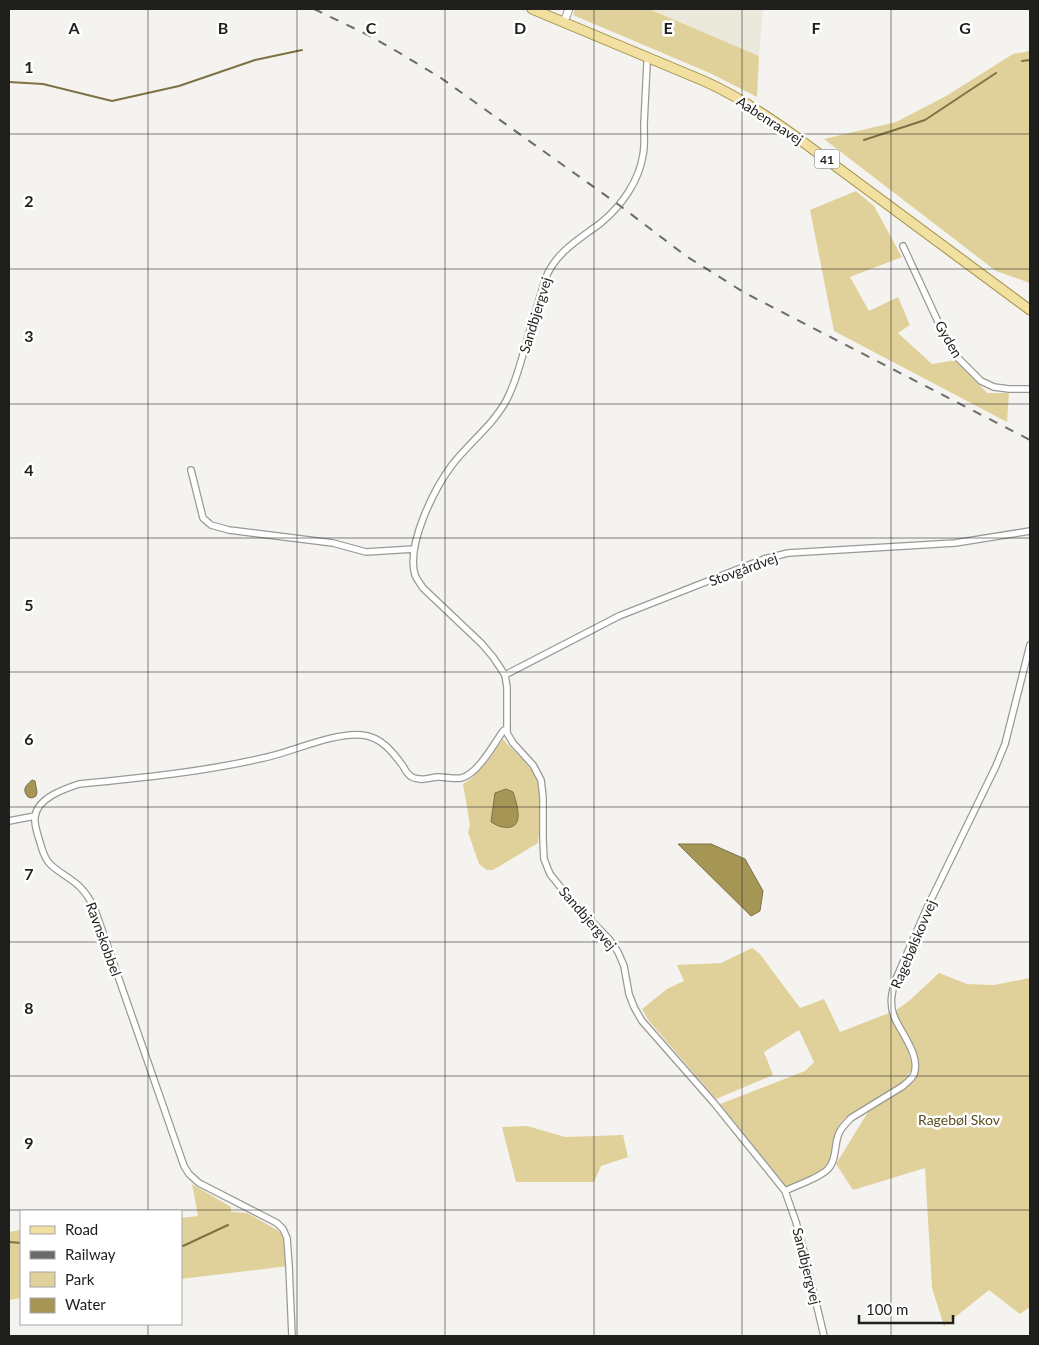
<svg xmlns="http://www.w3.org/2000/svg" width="1039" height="1345" font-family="Lato,sans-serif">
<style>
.built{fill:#ebe8dc}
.green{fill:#e0d19a}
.water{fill:#a69656;stroke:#7e7245}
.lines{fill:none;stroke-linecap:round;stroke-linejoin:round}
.stream{stroke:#7e7245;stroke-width:2}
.minor-casing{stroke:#9a9995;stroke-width:8}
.tertiary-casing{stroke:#9a9995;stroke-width:9}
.primary-casing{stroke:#a18f49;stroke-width:11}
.minor{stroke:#fff;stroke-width:5.5}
.tertiary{stroke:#fff;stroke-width:7}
.primary{stroke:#f1e0a0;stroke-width:9}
.rail{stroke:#6c6b69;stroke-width:2;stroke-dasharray:9 9;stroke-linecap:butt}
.grid{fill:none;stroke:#1f1f1d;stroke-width:1;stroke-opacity:0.55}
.labels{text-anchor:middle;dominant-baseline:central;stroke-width:5;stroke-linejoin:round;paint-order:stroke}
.shield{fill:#fff;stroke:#626261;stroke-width:1}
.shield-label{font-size:12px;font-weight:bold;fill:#1f1f1d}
.street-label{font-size:14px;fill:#1f1f1d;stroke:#fff}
.park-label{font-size:14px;fill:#5a4d1c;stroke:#fff}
.grid-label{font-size:16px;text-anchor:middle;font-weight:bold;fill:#1f1f1d;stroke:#fff;stroke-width:5;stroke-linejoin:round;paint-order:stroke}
</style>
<rect width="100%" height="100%" fill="#f4f3ef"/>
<path class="built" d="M649,9H763L759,56Z"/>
<path class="green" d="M575,9H649L759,56L757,97L712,74L573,15Z
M1030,51V283L996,271L824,139L896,122L946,96L1013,54Z
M856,191L874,206L902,257L850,277L869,311L898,297L910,325L898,333L932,364L956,360L987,393H1009L1007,422L834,331L810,210Z
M503,739C512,750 524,759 532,771C545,788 540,823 538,843L493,870H487L479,864L468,832L470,825L463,784L472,778Z
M752,948L760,954L800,1008L824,999L840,1032L889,1013L909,1053L912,1068L904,1081L843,1120L838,1127L830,1162L826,1168L817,1173L786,1187L720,1104L805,1071L814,1062L799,1030L764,1052L773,1075L716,1099L649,1021L642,1009L667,989L684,981L677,965L721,963Z
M939,973L967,984L994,985L1030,978V1307L1020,1314L989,1290L944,1326L932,1288L925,1168L853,1190L836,1164L868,1112L905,1087L917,1076L919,1060L895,1011L909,1001Z
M527,1126L565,1137L623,1135L628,1157L601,1166L594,1182H516L502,1127Z
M192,1184L231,1207V1212L247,1213L279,1231L287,1246L288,1266L181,1279V1218L198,1216Z
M21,1230V1298L9,1300V1232Z"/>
<path class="water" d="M32,780L35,781L37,792L36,796L32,798L28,797C22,790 25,786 32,780Z
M506,789L513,792C517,804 526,831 503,827C499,827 495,824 491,822L495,793Z
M678,844H711L745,859L763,891L760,911L751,916Z"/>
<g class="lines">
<path class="stream" d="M1022,61L1030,60
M9,82L43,84L112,101L179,86L255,60L302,50
M864,140L925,120L996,73
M9,1242L21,1243
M181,1245L183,1246L228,1225"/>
<g class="minor-casing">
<path id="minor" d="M649,57L647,63C646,83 645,103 644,124C644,134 645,145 643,155C639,181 622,205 602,222C580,239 557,251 546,277C539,301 532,324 525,347C520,366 515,384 506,401C492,426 469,443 452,465C434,489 406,545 415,575C417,580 420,583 423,588L482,644L493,657L505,675L507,687V733L513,743L533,765L541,780L543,797V840L544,859L550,874L570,899L609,939L618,952L624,966L629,994L634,1007L642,1021L714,1103L785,1191L796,1222L803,1248L824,1336
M903,246L946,339L956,356L981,381L994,387L1009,389H1030
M191,470L203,518L211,525L229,530L333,543L366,552L414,549
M505,675L619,616L764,559L788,553L955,543L1030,531
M9,821L35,816
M785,1191C797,1185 817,1179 827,1170C837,1161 834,1144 839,1133C842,1127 846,1123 851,1118L903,1086C907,1082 912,1079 914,1074C921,1055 900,1032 894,1016C889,1004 892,992 895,981L926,910L996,766L1005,744L1030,645
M292,1336L289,1266L287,1238L283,1229L277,1223L199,1183L189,1174L184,1166L95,910C91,901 87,894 80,887C71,878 59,873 50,864C43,857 42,848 39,839C37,832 34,824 35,817C37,798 64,789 79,784C141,778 202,772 263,758C292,752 334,732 362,735C381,737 392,751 403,766C405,770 408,775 412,777C413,778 419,779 420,779C426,780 432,777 438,777C446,777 454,779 461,778C477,775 494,744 503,731L506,729"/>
</g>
<g class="tertiary-casing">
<path id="tertiary" d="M564,22L569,9"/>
</g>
<g class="primary-casing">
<path id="primary" d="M532,9L704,81C738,96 769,117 799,139L1030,310"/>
</g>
<use href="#minor" class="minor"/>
<use href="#tertiary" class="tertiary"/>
<use href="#primary" class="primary"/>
<path class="rail" d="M314,9L368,35L398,52L441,78L619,205L686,256L745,293L1030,440"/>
</g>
<path class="grid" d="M148,9V1211M297,9V1336M445,9V1336M594,9V1336M742,9V1336M891,9V1336M9,134H1030M9,269H1030M9,404H1030M9,538H1030M9,672H1030M9,807H1030M9,942H1030M9,1076H1030M9,1210H1030M148,1324V1336"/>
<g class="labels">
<rect class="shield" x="814.5" y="149.5" width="25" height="19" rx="4"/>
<g class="shield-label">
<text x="827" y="159">41</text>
</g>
<g class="street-label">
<text transform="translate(770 120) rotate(33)">Aabenraavej</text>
<text transform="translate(535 315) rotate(-73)">Sandbjergvej</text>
<text transform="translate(949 339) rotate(60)">Gyden</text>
<text transform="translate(743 569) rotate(-20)">Stovgårdvej</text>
<text transform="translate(588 918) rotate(49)">Sandbjergvej</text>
<text transform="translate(104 939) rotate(70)">Ravnskobbel</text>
<text transform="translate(913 944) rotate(-67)">Ragebølskovvej</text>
<text transform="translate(807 1266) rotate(76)">Sandbjergvej</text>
</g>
<g class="park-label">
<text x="959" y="1119">Ragebøl Skov</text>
</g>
</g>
<g class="grid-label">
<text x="74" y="34">A</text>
<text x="223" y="34">B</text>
<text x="371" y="34">C</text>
<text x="520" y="34">D</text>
<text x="668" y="34">E</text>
<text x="816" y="34">F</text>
<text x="965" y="34">G</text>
<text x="29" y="73">1</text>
<text x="29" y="207">2</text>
<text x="29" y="342">3</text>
<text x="29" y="476">4</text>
<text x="29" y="611">5</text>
<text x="29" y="745">6</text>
<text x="29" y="880">7</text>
<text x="29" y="1014">8</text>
<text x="29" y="1149">9</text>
</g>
<rect width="1039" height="1345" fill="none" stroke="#1f1f1d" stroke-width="20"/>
<rect x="20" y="1210" width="162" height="115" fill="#ffffff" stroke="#a5a5a5"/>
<rect x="30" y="1226" width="25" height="8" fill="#f1e0a0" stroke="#a5a5a5"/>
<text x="65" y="1235" font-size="15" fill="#1f1f1d">Road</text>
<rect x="30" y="1251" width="25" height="8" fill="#6c6b69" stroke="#a5a5a5"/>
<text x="65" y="1260" font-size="15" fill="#1f1f1d">Railway</text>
<rect x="30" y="1272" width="25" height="15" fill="#e0d19a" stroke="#a5a5a5"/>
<text x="65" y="1285" font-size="15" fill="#1f1f1d">Park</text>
<rect x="30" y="1298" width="25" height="15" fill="#a69656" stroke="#a5a5a5"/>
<text x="65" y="1310" font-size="15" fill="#1f1f1d">Water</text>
<path d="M859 1315v8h94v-8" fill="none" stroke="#1f1f1d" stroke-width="2.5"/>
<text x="866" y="1315" font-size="15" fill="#1f1f1d" stroke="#ffffff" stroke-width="4" paint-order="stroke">100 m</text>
</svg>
